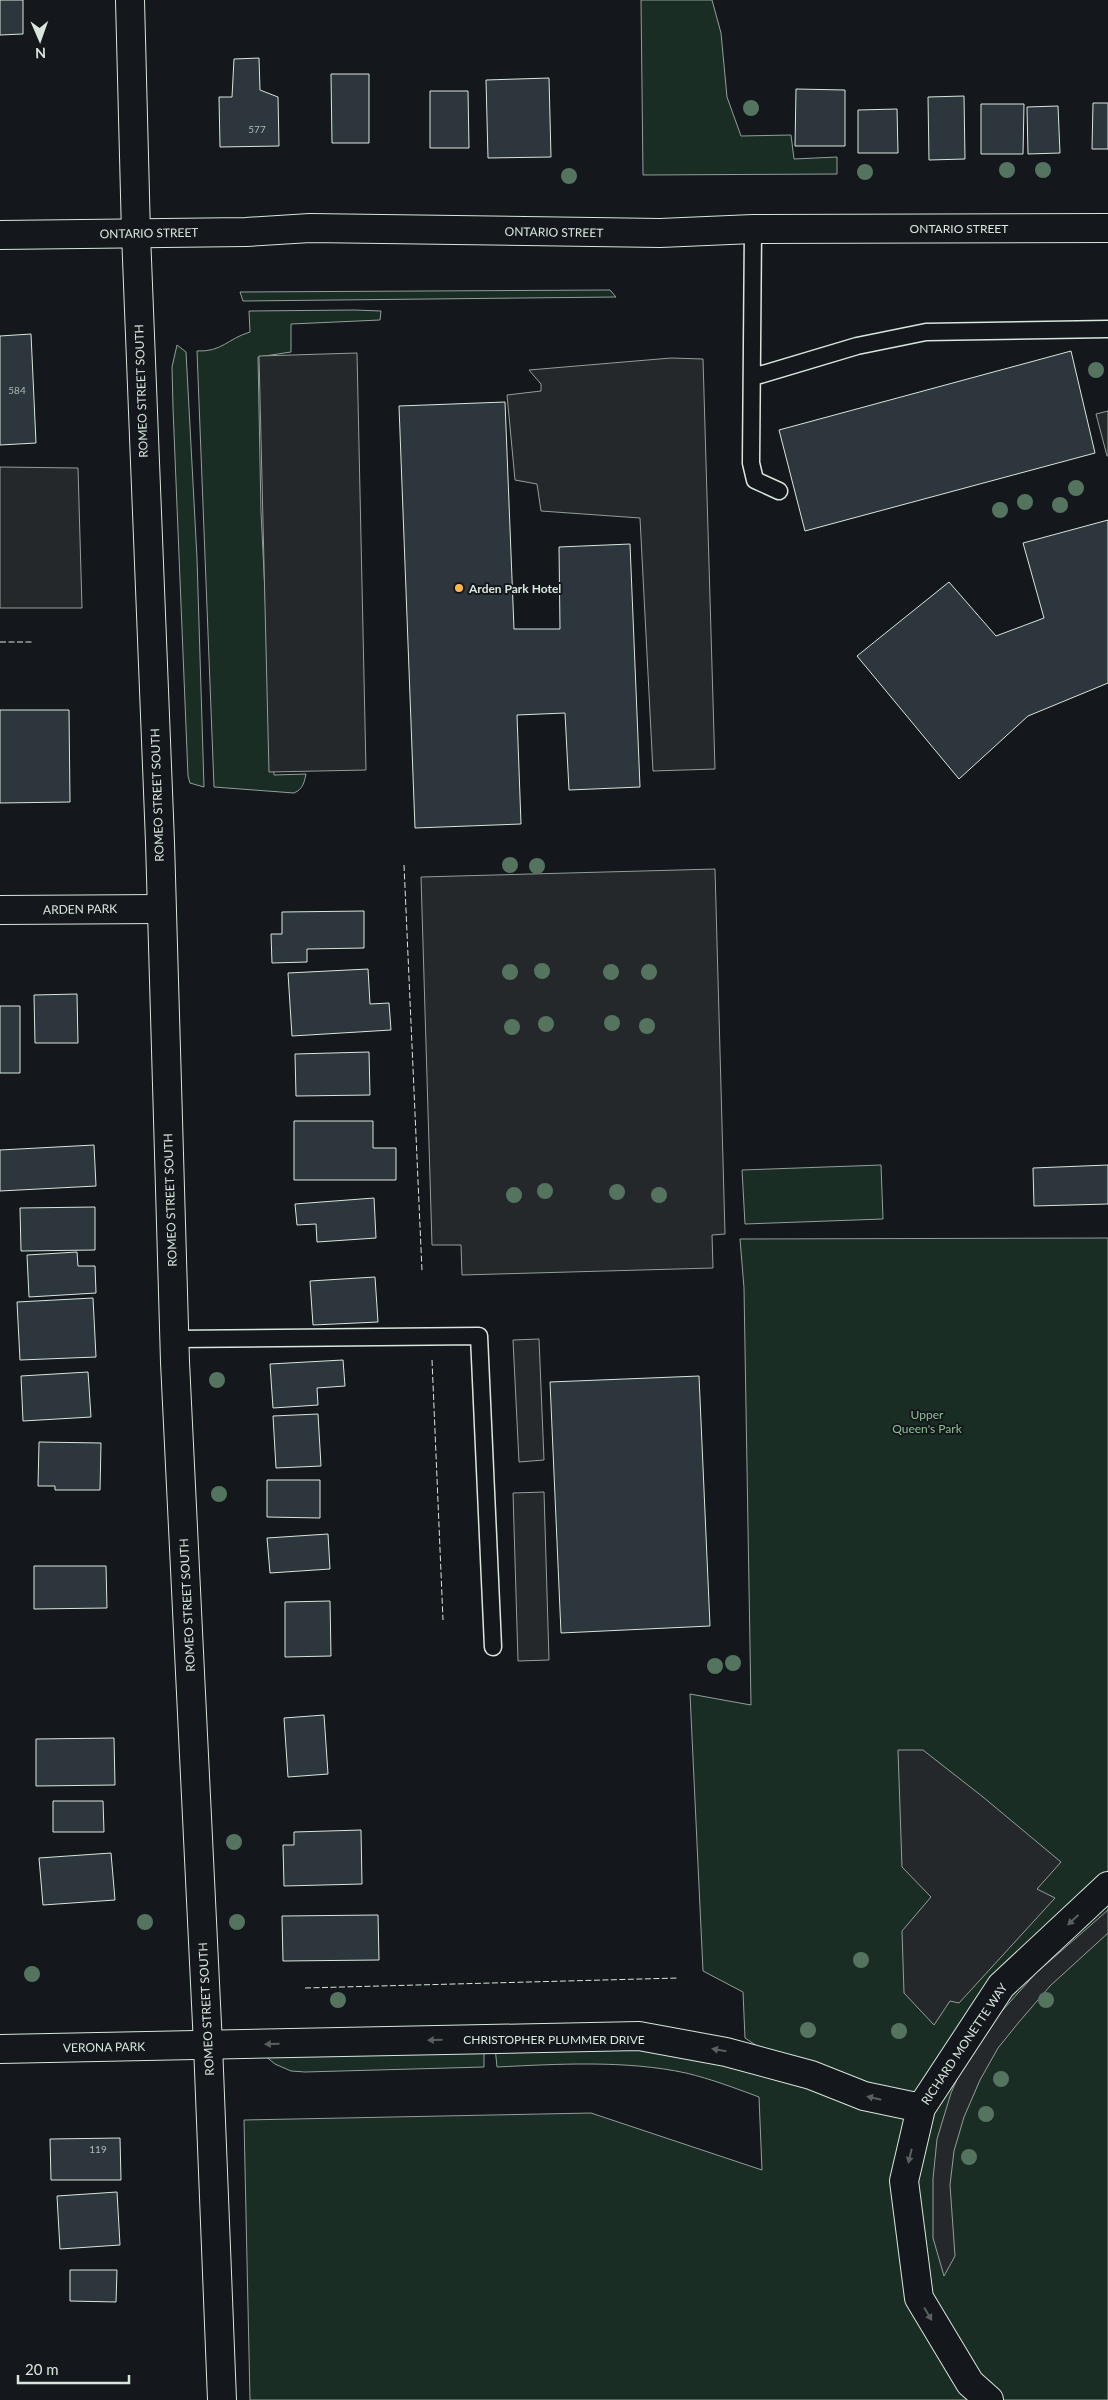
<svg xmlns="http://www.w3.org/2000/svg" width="1108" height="2400" font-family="Lato,sans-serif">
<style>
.green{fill:#1a2d24;stroke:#939e99}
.parking{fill:#24282b;stroke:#939e99}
.building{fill:#2c363c;stroke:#d8e6dc}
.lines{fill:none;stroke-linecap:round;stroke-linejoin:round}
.service-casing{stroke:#d8e6dc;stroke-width:19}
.minor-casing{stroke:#d8e6dc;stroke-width:30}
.secondary-casing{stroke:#d8e6dc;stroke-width:30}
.primary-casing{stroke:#d8e6dc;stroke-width:30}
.service{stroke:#14181c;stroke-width:16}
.minor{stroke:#14181c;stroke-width:28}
.secondary{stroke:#14181c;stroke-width:28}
.primary{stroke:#14181c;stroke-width:28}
.fence{stroke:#d8e6dc;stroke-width:1;stroke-dasharray:6 2.5;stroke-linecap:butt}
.tree{fill:#55745f}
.oneway{fill:#59605f}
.poi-dot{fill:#ffb74d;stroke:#14181c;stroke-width:2}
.labels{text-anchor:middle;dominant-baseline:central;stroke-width:4;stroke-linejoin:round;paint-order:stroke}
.number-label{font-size:10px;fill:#adbab4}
.street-label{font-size:12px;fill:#d8e6dc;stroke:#14181c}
.poi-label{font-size:12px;font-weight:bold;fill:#d8e6dc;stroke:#14181c;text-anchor:start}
.park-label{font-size:12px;fill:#8ac095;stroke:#14181c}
</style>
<rect width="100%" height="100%" fill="#14181c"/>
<path class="green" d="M641,0H712L721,33L727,97L741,136L791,135L794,159L837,157V174L643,175Z
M610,290L616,297L243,301L240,292Z
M355,310L381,311L380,320L291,324V352L258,357L261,512L274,775L306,774C304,783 303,789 294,793L214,787L197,351C222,352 227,339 250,332L249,311Z
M177,345L186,352L197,558L204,787L190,783L188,776L173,408L172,367Z
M881,1165L883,1219L745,1224L742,1170Z
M1108,1238V2400H250L244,2120L591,2113L762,2170L759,2097C735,2088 711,2079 686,2073C626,2060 558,2064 497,2067L495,2047L621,2044L737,2067L758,2075L757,2046L745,2038L743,1992L703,1971L690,1694L751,1705L744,1288L740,1239Z
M484,2048V2067L305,2072L291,2071L275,2064L264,2055Z"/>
<path class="parking" d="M357,353L366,770L269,772L259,356Z
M671,358L703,359L715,769L653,771L640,518L541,511L537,484L515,480L507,395L541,391V384L529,370Z
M1108,411V456H1107L1096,414Z
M0,467L78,468L82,608H0Z
M715,869L725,1234L712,1235L713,1268L462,1275L461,1245H432L421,877Z
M539,1339L544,1460L519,1462L513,1340Z
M544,1492L549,1660L518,1661L513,1493Z
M898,1750H923L983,1797L1061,1862L1037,1889L1055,1898L959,2003L950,2001L934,2025L904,1993L902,1931L931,1897L902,1867Z
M1108,1910V1933L1050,1986L1019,2022L998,2048L980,2080L964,2117L954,2151L950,2185L955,2256L944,2276L933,2238V2179L937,2139L951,2093L966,2059L1001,2012L1036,1973Z"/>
<path class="building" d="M0,0H23V34L0,35Z
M259,58L260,90L278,97L279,146L220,147L219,97H232L234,59Z
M331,74H369V143H332Z
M549,78L551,157L488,158L486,80Z
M796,89L845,90V146H795Z
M430,91H468L469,148H430Z
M964,96L965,159L929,160L928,97Z
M1093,103H1108V149H1092Z
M981,104H1024L1023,154H981Z
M1058,106L1060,153L1028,154L1027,107Z
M897,109L898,153H858V110Z
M31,334L36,443L0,445V336Z
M1071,351L1095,453L805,531L779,430Z
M505,402L514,629H560L559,547L630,544L640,787L569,790L565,713L517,715L521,824L415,828L399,406Z
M1108,520V683L1028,716L959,779L857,656L949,582L996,636L1044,618L1023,543Z
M0,710H69L70,802L0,803Z
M364,911V948L307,949V962L272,963L271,934H282V912Z
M368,969L370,1004L389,1003L391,1030L292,1036L288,973Z
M77,994L78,1043H35L34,995Z
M0,1006H20V1073H0Z
M369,1052L370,1095L296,1096L295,1054Z
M294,1121H373V1148H396V1180H294Z
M94,1145L96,1186L0,1191V1150Z
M1108,1165V1204L1034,1206L1033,1168Z
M374,1198L376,1238L317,1242L316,1224L297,1225L295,1204Z
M95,1207V1250L21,1251L20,1208Z
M77,1252L78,1266H95L96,1293L29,1297L27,1255Z
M375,1277L378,1322L313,1325L310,1281Z
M93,1298L96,1357L20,1360L17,1302Z
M343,1360L345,1386L317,1388L318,1405L273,1408L270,1364Z
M88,1372L91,1417L23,1421L21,1376Z
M699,1376L710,1626L561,1633L550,1382Z
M318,1414L321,1466L276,1468L273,1416Z
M39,1442L101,1443L100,1490H55V1486H38Z
M267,1480H320V1518L267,1517Z
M328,1534L330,1569L270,1573L267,1538Z
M34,1566H106L107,1608L34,1609Z
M330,1601L331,1656L285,1657V1602Z
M324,1715L328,1774L288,1777L284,1718Z
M114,1738L115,1785L36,1786V1739Z
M53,1801H103L104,1832H53Z
M361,1830L362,1884L284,1886L283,1845H294V1832Z
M111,1853L115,1900L43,1905L39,1858Z
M378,1915L379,1960L283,1961L282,1916Z
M120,2138L121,2180H51L50,2139Z
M117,2192L120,2245L60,2249L57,2196Z
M70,2270H117L116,2302L70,2301Z"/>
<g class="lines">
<g class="service-casing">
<path id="service" d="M753,229L751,463L755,480L779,491
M753,377L857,346L926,332L1108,329
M175,1339L479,1336L493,1647"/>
</g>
<g class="minor-casing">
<path id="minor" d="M0,910L161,909
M0,2049L639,2036L726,2052L811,2075L864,2096L921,2108
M989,2400L970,2383L919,2298L904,2181L921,2108L1001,1986L1108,1886"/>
</g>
<g class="secondary-casing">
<path id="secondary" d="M130,0L136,234L160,842L175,1362L208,2045L222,2400"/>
</g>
<g class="primary-casing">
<path id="primary" d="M0,235L246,232L310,228L660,233L753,229L1108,228"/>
</g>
<use href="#service" class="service"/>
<use href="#minor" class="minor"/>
<use href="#secondary" class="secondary"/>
<use href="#primary" class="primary"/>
<path class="fence" d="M0,642H32
M404,865L422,1271
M432,1360L443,1620
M305,1988L678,1978"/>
</g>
<g class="tree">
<circle cx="751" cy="108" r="8"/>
<circle cx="1007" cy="170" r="8"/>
<circle cx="1043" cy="170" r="8"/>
<circle cx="865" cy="172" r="8"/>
<circle cx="569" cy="176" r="8"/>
<circle cx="1096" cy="370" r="8"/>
<circle cx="1076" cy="488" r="8"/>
<circle cx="1025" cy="502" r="8"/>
<circle cx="1060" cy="505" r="8"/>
<circle cx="1000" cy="510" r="8"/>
<circle cx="510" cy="865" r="8"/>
<circle cx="537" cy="866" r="8"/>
<circle cx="542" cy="971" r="8"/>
<circle cx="510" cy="972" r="8"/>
<circle cx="611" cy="972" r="8"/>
<circle cx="649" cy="972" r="8"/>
<circle cx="612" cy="1023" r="8"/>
<circle cx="546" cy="1024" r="8"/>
<circle cx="647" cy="1026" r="8"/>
<circle cx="512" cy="1027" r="8"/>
<circle cx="545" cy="1191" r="8"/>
<circle cx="617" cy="1192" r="8"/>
<circle cx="514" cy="1195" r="8"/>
<circle cx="659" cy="1195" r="8"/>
<circle cx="217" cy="1380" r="8"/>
<circle cx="219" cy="1494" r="8"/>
<circle cx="733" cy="1663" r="8"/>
<circle cx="715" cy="1666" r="8"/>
<circle cx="234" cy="1842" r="8"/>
<circle cx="145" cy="1922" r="8"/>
<circle cx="237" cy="1922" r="8"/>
<circle cx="861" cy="1960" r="8"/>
<circle cx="32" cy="1974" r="8"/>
<circle cx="338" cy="2000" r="8"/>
<circle cx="1046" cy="2000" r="8"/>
<circle cx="808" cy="2030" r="8"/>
<circle cx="899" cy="2031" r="8"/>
<circle cx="1001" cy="2079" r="8"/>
<circle cx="986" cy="2114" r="8"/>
<circle cx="969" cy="2157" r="8"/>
</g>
<defs><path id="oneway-solid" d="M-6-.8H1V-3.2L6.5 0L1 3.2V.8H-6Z" transform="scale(1.25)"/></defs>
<g class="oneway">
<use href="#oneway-solid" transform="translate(1073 1920) rotate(137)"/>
<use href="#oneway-solid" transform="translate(435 2040) rotate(179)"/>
<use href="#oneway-solid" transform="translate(272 2044) rotate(179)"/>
<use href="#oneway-solid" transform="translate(719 2050) rotate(-170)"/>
<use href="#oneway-solid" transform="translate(874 2098) rotate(-167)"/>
<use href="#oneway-solid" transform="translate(910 2156) rotate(103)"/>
<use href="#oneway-solid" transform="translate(928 2314) rotate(59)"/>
</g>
<circle class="poi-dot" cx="459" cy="588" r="5"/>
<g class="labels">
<g class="number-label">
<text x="257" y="129">577</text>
<text x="17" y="390">584</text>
<text x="98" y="2149">119</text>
</g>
<g class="street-label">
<text x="959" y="228">ONTARIO STREET</text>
<text transform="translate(554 232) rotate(1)">ONTARIO STREET</text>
<text transform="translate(149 233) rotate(-1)">ONTARIO STREET</text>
<text transform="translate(141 391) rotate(-92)">ROMEO STREET SOUTH</text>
<text transform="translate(157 795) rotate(-92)">ROMEO STREET SOUTH</text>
<text transform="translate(80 909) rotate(-1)">ARDEN PARK</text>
<text transform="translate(170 1200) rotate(-92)">ROMEO STREET SOUTH</text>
<text transform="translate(187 1605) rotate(-93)">ROMEO STREET SOUTH</text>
<text transform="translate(206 2009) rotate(-93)">ROMEO STREET SOUTH</text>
<text x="554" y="2039">CHRISTOPHER PLUMMER DRIVE</text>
<text transform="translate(964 2044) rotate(-56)">RICHARD MONETTE WAY</text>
<text transform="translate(104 2047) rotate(-1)">VERONA PARK</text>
</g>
<g class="poi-label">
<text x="469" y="588">Arden Park Hotel</text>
</g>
<g class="park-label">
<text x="927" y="1414">Upper<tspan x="927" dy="14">Queen's Park</tspan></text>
</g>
</g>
<g transform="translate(40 40) rotate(178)" stroke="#14181c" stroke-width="4" paint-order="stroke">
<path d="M0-4L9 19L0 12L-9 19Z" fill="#d8e6dc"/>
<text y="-8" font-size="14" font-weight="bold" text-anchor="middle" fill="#d8e6dc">N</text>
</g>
<path d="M18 2375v8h111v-8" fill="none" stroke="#d8e6dc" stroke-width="2.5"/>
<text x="25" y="2375" font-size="15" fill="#d8e6dc" stroke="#14181c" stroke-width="4" paint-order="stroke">20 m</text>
</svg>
